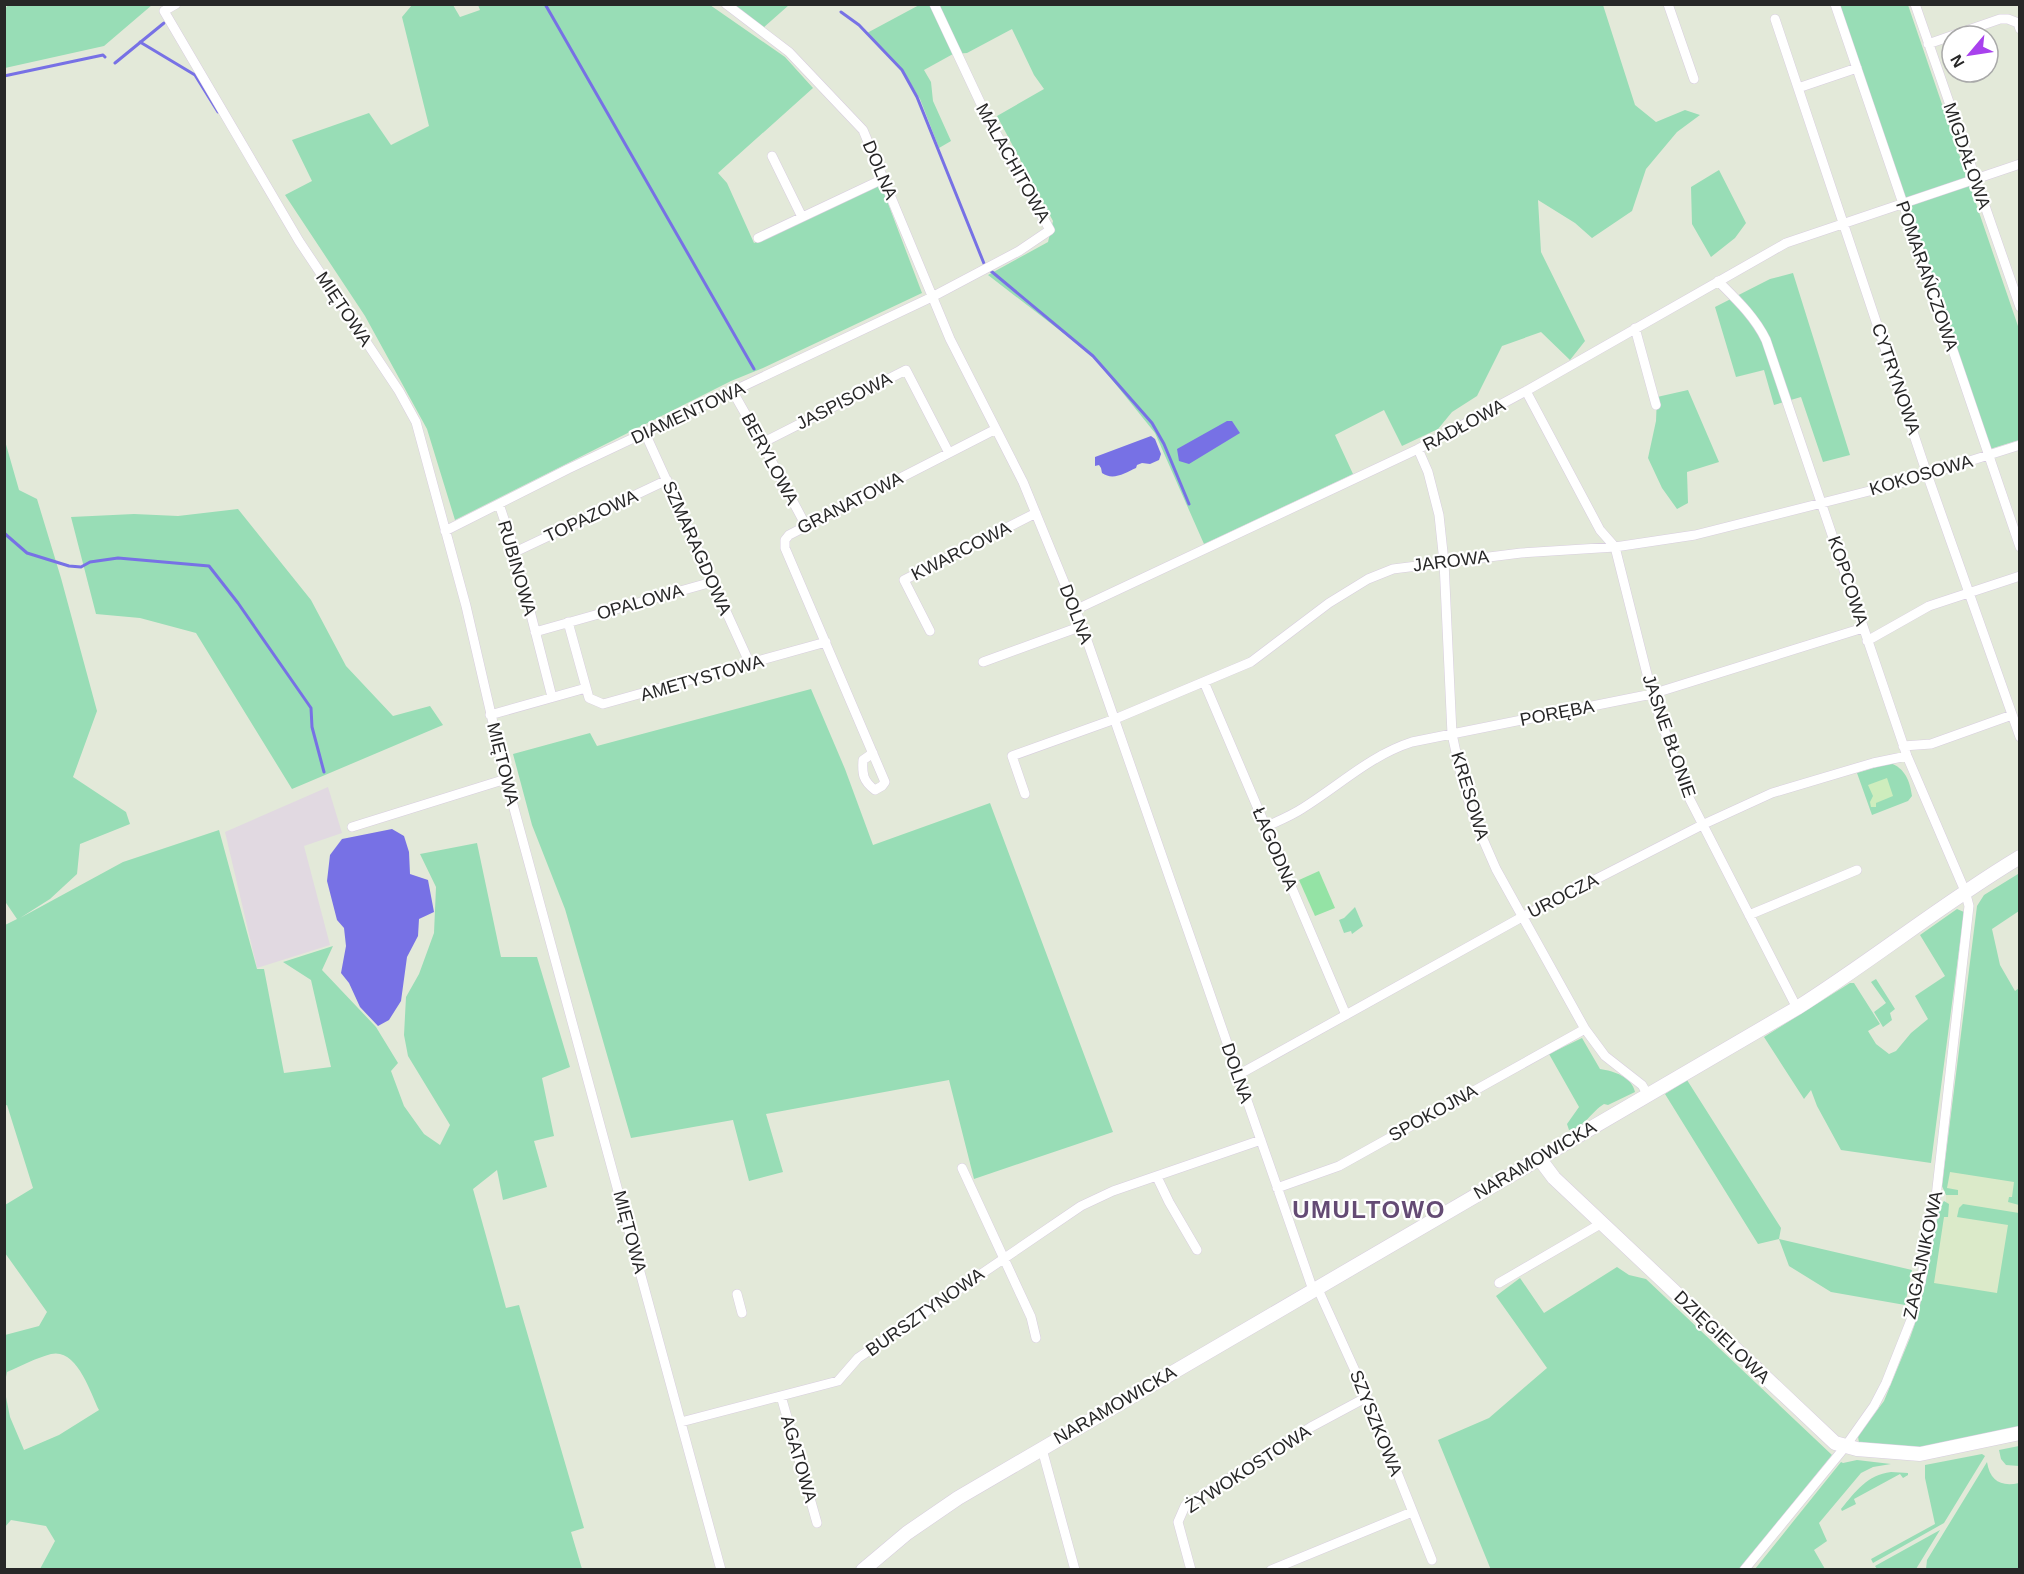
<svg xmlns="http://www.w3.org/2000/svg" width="2024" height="1574" font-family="Arial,sans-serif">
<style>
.industrial{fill:#e1d9e1}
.education{fill:#dbeac9}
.green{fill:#98ddb6}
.sand{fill:#ceedbd}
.pitch{fill:#94e3a5}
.water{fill:#7771e5}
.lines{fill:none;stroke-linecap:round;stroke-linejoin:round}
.stream{stroke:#7771e5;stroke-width:3}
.street-casing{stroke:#d8cedf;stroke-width:10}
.secondary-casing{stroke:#d8cedf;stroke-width:15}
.street{stroke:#fff;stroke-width:9}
.secondary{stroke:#fff;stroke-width:14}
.labels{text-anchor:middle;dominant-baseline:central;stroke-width:4.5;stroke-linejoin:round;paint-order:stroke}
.street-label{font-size:18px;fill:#272727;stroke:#fff}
.district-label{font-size:24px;font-weight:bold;letter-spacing:1.5px;fill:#644b74;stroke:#fff}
</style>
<rect width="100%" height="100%" fill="#e3e9d9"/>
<path class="industrial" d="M328,787L342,833L304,846L330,945L257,968L225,832Z"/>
<path class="education" d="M1946,1165L2019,1176V1425L1921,1320L1946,1204Z"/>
<path class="green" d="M9,4H152V5L104,46L5,68V9Z
M921,4L1603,5L1635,105L1656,122L1685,110L1700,115L1677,132L1646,169L1632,211L1592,238L1575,223L1538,200L1541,252L1585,341L1570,360L1541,332L1502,346L1477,396L1452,412L1438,429L1402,446L1384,410L1335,435L1353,474L1204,544L1155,433L1093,356L988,275L1048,242L1053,221L997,116L1044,89L1034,75L1012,29L967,53L953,54L924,70L931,82L933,101L951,141L939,148L920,99L902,69L867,33Z
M412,5H453L460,17L480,10L478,5H710L785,57L813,88L718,173L727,183L754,243L881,185L922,293L763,368L731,381L455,520L427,429L365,316L285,195L312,181L292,140L369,113L391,145L429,126L402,17Z
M729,5H789L763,28Z
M1839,5H1908L2019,329V440L1990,449Z
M1719,170L1746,223L1735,238L1711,257L1692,224L1691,187Z
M1793,273L1850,455L1823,462L1801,397L1774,405L1764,370L1736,377L1715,307L1770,279Z
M1688,390L1719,462L1687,472L1688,503L1677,509L1662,488L1648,458L1656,421L1657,397Z
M5,441L19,490L37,499L61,578L97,711L73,777L126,812L130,824L80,844L77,874L50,899L20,918L123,862L219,830L257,969H264L284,1073L331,1067L311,980L283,962L333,946L322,970L376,1027L398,1063L391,1071L404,1106L424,1134L440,1145L450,1125L408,1056L404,1035L406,997L419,974L434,933L436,887L420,854L477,843L501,957H537L570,1067L542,1078L554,1136L534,1141L547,1187L503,1200L497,1170L473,1189L506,1308L519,1305L584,1528L571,1532L582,1569H40L55,1541L46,1526L11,1520L5,1527V1392L10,1417L24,1450L59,1435L99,1410C90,1392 77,1348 51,1354C36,1358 21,1366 7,1372L5,1382V1335L39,1326L47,1312L5,1253V1205L33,1188L7,1105L4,1106L5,925L17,919L4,900Z
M238,509L311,600L346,666L393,716L430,706L443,725L292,789L196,633L140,618L96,614L71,517L134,514L178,516Z
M811,689L845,769L873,845L990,803L1113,1132L974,1179L949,1080L766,1114L783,1172L749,1181L733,1120L631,1138L565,909L532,825L513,754L590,733L597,746Z
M1890,763C1905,768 1910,781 1912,796L1908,801L1872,815L1857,773Z
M2018,874L2019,911L1992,929L2000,965L2015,991L2019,988V1205L2008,1202L2009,1197H2012L2014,1182L1950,1172L1947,1188L1958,1190V1195H1946L1942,1186L1977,906L1984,895Z
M1355,907L1363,926L1352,934L1351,931L1344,933L1339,920L1344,918Z
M1957,909L1964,912L1931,1163L1841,1150L1817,1106L1811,1090L1804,1099L1764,1037L1850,983H1854L1880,1024L1868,1031L1876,1044L1889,1054L1896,1051L1911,1033L1928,1019L1915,996L1945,976L1920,935Z
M1876,979L1895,1009L1890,1013L1892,1020L1883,1027L1874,1012L1886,1003L1871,982Z
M1582,1038L1600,1069C1614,1071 1632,1077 1635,1092L1608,1105L1604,1104C1592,1111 1584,1128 1569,1130L1567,1124L1579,1107L1549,1054Z
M1687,1080L1781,1228L1779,1239L1912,1270L1905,1305L1831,1292L1789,1266L1779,1239L1758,1244L1665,1094Z
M1944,1201L1949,1204L1948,1217H1944L1934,1283L1997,1293L2008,1225L1957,1217L1959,1208L1963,1204L2019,1213V1429L1929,1448L1859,1443L1858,1436L1884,1401L1910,1338L1918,1315L1940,1206Z
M1617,1267L1629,1275L1646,1279L1832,1455L1739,1569L1491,1570L1438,1440L1489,1418L1547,1368L1496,1296L1520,1278L1544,1313Z
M2019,1446V1466L2006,1465L2001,1459L1999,1450Z
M1982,1454L1985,1456L1944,1523L1873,1563L1871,1559L1935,1524L1925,1478V1465Z
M1857,1460L1891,1464L1873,1467L1861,1473L1819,1523L1827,1541L1814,1550L1825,1569H1755L1841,1462L1843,1463Z
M1987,1462C1990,1481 2001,1487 2019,1483V1569H1926L1927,1560Z
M1891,1472L1908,1473V1475L1903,1478L1900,1474L1854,1499L1856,1504L1842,1511L1841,1509C1856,1491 1867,1475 1891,1472Z
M1940,1530L1916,1569H1877L1875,1566Z"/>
<path class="sand" d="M1887,778L1893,796L1876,803V807H1871L1870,802L1873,796L1868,785Z"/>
<path class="pitch" d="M1319,871L1335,908L1315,916L1299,880Z"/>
<path class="water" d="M1227,421H1232L1240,433L1189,464L1179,461L1177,449Z
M1151,436L1155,439L1161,454L1159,460L1150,464L1142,463L1137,465L1136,468C1125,473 1113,481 1102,473L1101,468L1099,465L1095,466V457Z
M392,829L404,836L409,852L410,874L428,880L434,912L419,919L418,936L407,957L401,1001L389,1020L378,1026L360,1007L349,983L341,973L346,946L344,928L337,920L327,881L330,855L342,839Z"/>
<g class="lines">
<path class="stream" d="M545,4L754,369
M841,12L859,25L902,70L917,97L985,266L1093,356L1152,423L1164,444L1189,504
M140,42L195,75L218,112
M115,63L164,23
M4,76L103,55L105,57
M4,533L27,553L69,566L81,567L90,562L118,558L209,566L238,603L311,708L312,727L324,772"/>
<g class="street-casing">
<path id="street" d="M176,4L164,11L299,241L399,391L416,422L466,606L506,779L721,1570
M726,4L789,52L863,130L950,339L1023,482L1082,626L1313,1290
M1668,4L1694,79
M1835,4L2020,547
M1915,4L2020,307
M1775,19L1927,474L2020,737
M1928,44L2000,19H2008L2018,23L2020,29
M1798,88L1857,68
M772,156L802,217
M758,238L883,179
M1718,281C1736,299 1755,317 1766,340L1907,756L1965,891L1969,906L1936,1197L1921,1281L1911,1320L1886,1383L1874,1406L1845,1447L1744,1570
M1635,328L1656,405
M1526,391L1600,530L1615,547L1652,694L1685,790L1797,1008
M733,392L762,443L806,526
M645,433L750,664
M762,443L906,370L949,453
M1418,449L1428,472L1439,515L1444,562L1452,734L1462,780L1475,821L1496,869L1585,1029L1605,1056L1642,1085L1648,1095
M499,504L515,552L552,697
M445,531L568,469L932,297L1019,251L1050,230L987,117L934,4
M515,552L667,480
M1075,610L1418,449L1526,391L1786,243L2020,164
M568,622L589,698L603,704L826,642
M930,631L904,580L1036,513
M535,632L712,582
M1867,641L1929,606L2020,576
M983,662L1082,626
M1204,682L1346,1015
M490,715L586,688
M1903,746L1931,744L2012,715
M873,753L863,760C862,774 863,781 875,790L882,786L885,782L785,548V540L789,535L996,429
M1025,794L1012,756L1115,719L1251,662L1329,603L1368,579L1393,569L1521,553L1615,547L1695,535L1897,484L2020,445
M352,827L506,779
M1265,827C1278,821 1291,816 1303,808C1340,785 1371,755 1412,742L1652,694L1863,628
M1749,915L1857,870
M1238,1075L1522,917L1702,825L1772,793L1873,763L1907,756
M962,1168L1031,1317L1036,1338
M1157,1177L1169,1202L1197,1250
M1277,1188L1339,1166L1585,1029
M1499,1283L1602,1223
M1317,1287L1367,1397L1432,1560
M737,1294L742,1313
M781,1396L817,1523
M681,1422L838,1381L858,1358L1081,1206L1113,1191L1261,1140
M1042,1449L1075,1570
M1191,1570L1178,1522L1185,1506L1311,1427L1367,1397
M1271,1570L1412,1512"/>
</g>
<g class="secondary-casing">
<path id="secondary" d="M1539,1158L1554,1178L1835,1443L1857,1449L1920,1454L2020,1433
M863,1570L907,1533L958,1498L1797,1008C1873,960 1943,903 2020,857"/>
</g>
<use href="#street" class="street"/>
<use href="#secondary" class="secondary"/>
</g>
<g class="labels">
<g class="street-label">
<text transform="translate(1967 156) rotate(71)">MIGDAŁOWA</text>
<text transform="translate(1013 163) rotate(61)">MALACHITOWA</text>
<text transform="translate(880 170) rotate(67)">DOLNA</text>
<text transform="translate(1927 276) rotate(71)">POMARAŃCZOWA</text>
<text transform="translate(344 309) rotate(56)">MIĘTOWA</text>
<text transform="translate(1896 379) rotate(71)">CYTRYNOWA</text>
<text transform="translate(844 401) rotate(-27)">JASPISOWA</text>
<text transform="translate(688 413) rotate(-25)">DIAMENTOWA</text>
<text transform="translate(1464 425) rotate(-28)">RADŁOWA</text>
<text transform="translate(770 459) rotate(62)">BERYLOWA</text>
<text transform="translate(1921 475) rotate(-16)">KOKOSOWA</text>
<text transform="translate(850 503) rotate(-27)">GRANATOWA</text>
<text transform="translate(591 516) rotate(-25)">TOPAZOWA</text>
<text transform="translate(697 548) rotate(66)">SZMARAGDOWA</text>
<text transform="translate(961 551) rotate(-27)">KWARCOWA</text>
<text transform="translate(1451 561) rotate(-7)">JAROWA</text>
<text transform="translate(517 568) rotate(74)">RUBINOWA</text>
<text transform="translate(1848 581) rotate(72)">KOPCOWA</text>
<text transform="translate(640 602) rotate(-16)">OPALOWA</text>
<text transform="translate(1076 614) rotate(69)">DOLNA</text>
<text transform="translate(702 678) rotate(-16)">AMETYSTOWA</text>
<text transform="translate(1557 713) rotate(-11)">PORĘBA</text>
<text transform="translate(1669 736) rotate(71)">JASNE BŁONIE</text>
<text transform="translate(503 764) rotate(76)">MIĘTOWA</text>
<text transform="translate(1470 796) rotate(73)">KRESOWA</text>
<text transform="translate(1275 849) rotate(67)">ŁAGODNA</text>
<text transform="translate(1563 896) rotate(-27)">UROCZA</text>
<text transform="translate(1237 1073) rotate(71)">DOLNA</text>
<text transform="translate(1433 1113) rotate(-29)">SPOKOJNA</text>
<text transform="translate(1535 1160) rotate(-30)">NARAMOWICKA</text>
<text transform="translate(630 1232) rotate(75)">MIĘTOWA</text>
<text transform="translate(1923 1255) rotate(-78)">ZAGAJNIKOWA</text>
<text transform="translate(925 1312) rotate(-35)">BURSZTYNOWA</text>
<text transform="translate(1722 1337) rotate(44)">DZIĘGIELOWA</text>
<text transform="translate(1115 1405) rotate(-30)">NARAMOWICKA</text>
<text transform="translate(1376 1423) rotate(68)">SZYSZKOWA</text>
<text transform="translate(799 1459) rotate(74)">AGATOWA</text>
<text transform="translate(1248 1469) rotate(-33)">ŻYWOKOSTOWA</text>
</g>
<g class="district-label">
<text x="1369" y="1209">UMULTOWO</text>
</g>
</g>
<rect width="2024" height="1574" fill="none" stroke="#272727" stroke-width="12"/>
<g transform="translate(1970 54) rotate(241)"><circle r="28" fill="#ffffff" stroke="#a9a9a9" stroke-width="1.5"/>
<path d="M0-4.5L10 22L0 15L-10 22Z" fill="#a841ed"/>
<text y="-9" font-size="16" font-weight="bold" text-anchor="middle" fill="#272727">N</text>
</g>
</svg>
